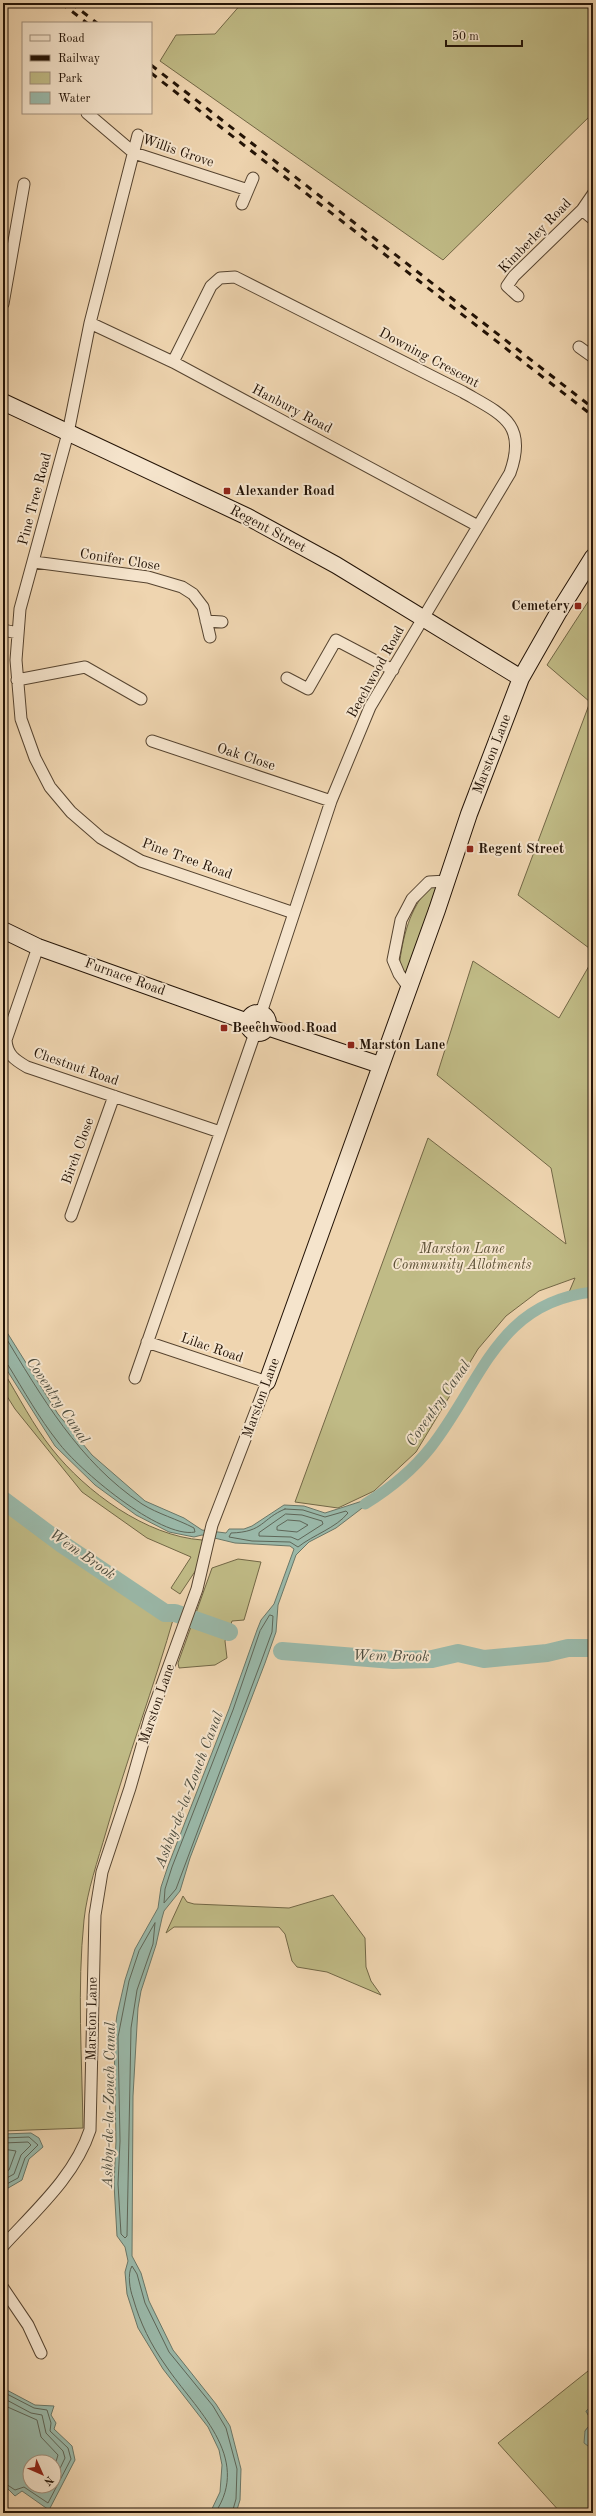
<svg xmlns="http://www.w3.org/2000/svg" width="596" height="2516" font-family="'Old Standard TT',serif">
<style>
.green{fill:#c0bb86;stroke:#726746}
.water{fill:#9ab9aa;stroke:#6a7768;fill-rule:evenodd}
.lines{fill:none;stroke-linecap:round;stroke-linejoin:round}
.shore{stroke:#5e6658;stroke-width:1}
.canal{stroke:#9ab9aa;stroke-width:11}
.river{stroke:#9ab9aa;stroke-width:18}
.street-casing{stroke:#564430;stroke-width:13}
.secondary-casing{stroke:#231306;stroke-width:18}
.street{stroke:#f5e4cc;stroke-width:11}
.secondary{stroke:#f5e4cc;stroke-width:16}
.rail{stroke:#231306;stroke-width:3;stroke-dasharray:7 7;stroke-linecap:butt}
.poi-dot{fill:#8f2418;stroke:#f5e4cc;stroke-width:1.5}
.labels{text-anchor:middle;dominant-baseline:central;stroke-width:4;stroke-linejoin:round;paint-order:stroke}
.street-label{font-size:14px;fill:#231306;stroke:#f5e4cc}
.poi-label{font-size:14px;font-weight:bold;fill:#231306;stroke:#f5e4cc;text-anchor:start}
.park-label{font-size:14px;font-style:italic;fill:#5a4e33;stroke:#f5e4cc}
.water-label{font-size:15px;font-style:italic;fill:#4d4d3f;stroke:#f5e4cc}
</style>
<rect width="100%" height="100%" fill="#efd5b0"/>
<filter id="stains"><feTurbulence type="fractalNoise" baseFrequency=".005" numOctaves="4"/><feColorMatrix values="0 0 0 0 .2 0 0 0 0 .09 0 0 0 0 .02 0 0 0 .5 -.17"/></filter>
<radialGradient id="worn" r=".72"><stop offset=".6" stop-color="#630" stop-opacity="0"/><stop offset="1" stop-color="#630" stop-opacity=".3"/></radialGradient>
<path class="green" d="M242,3H593V113L443,260L160,61L176,35L215,34Z
M593,594V951L518,895L590,702L547,665Z
M430,886L440,888L408,979L399,967C403,936 409,910 430,886Z
M593,959V1292L567,1297L575,1278L539,1291L506,1316L478,1349L416,1452L374,1491L338,1508L295,1502L428,1138L566,1244L551,1168L437,1075L473,961L559,1018Z
M3,1371C19,1397 33,1425 52,1449C86,1492 146,1536 202,1540L205,1546L198,1567L180,1594L171,1588L191,1557L147,1538L82,1492L15,1409L3,1390Z
M3,1500L144,1600L165,1613H175C154,1687 127,1758 106,1832C98,1860 87,1891 84,1920C77,1988 82,2059 83,2128L3,2131Z
M238,1559L261,1562L244,1620L232,1621L225,1641L227,1658L215,1665L179,1668L178,1663L212,1568Z
M333,1895L365,1938L366,1967L371,1981L381,1995L327,1972L297,1967L292,1961L285,1934L279,1927H174L166,1933L183,1896L187,1902L194,1904L289,1908Z
M593,2367V2405L586,2411L592,2422L585,2431L592,2449L593,2513H561L498,2443Z"/>
<path class="water" d="M3,1326L58,1414L92,1455L145,1501L184,1518L202,1530L226,1533L229,1529H244L252,1526L284,1505L304,1506L325,1513L378,1496L336,1528L309,1542L296,1555L278,1605L276,1632L265,1663L190,1858L180,1891L164,1911L162,1918L156,1945L141,1991L138,2008L133,2096L132,2256L141,2273L149,2301L173,2350L216,2404L230,2426L241,2469L240,2500L236,2513H210L220,2492L222,2465L219,2450L208,2427L163,2369L138,2328L127,2294L125,2272L128,2261L125,2247L117,2236L114,2184L116,2141L114,2037L117,2015L125,1980L135,1949L158,1908L161,1887L168,1866L229,1709L257,1630L261,1620L274,1604L294,1549L290,1546L235,1543L202,1535L194,1537L169,1532L136,1515L95,1485L55,1446L3,1364Z
M31,2133L39,2138L43,2147L29,2159L22,2180L3,2191V2134Z
M3,2388L35,2405L54,2406L51,2415L56,2423L54,2429L72,2446L75,2460L49,2510L22,2491L15,2496L3,2484ZM30,2462H54V2486H30Z
M593,2405V2459L592,2449L584,2443L585,2431L592,2422L586,2411Z"/>
<g class="lines">
<path class="shore" d="M3,1333C41,1396 79,1462 142,1504C158,1514 177,1519 194,1528L195,1532C160,1539 78,1469 58,1442C39,1418 24,1391 8,1365L3,1363
M285,1509L303,1510L325,1517L346,1511L348,1513C336,1528 313,1535 298,1547L290,1542L252,1541L229,1537L231,1533C264,1532 261,1519 285,1509Z
M286,1514L302,1515L322,1521L323,1524L298,1540L291,1537L259,1536V1533Z
M288,1520L300,1521L308,1525L297,1532L277,1530V1527Z
M270,1615L273,1616L272,1632L261,1662L176,1889L164,1903L165,1889L172,1867L233,1710L260,1631Z
M155,1923L153,1944L137,1990L131,2028L127,2236L125,2238L121,2234L118,2184L120,2141L118,2037L129,1981L139,1951Z
M3,2138L29,2137L38,2145L25,2158L18,2178L3,2186
M3,2143L28,2142L31,2145L21,2155L14,2174L3,2180
M3,2149L16,2151L9,2170L3,2173
M3,2392L34,2408L47,2410L51,2423L50,2431L68,2448L71,2459L48,2503L24,2487L15,2490L3,2482
M3,2398L31,2413L42,2415L46,2433L63,2451L65,2458L54,2481
M3,2405L37,2420L41,2437L58,2455L54,2468
M215,2513C253,2457 195,2409 166,2366C151,2345 140,2323 133,2298C130,2290 127,2274 132,2266L137,2274L145,2303L169,2352L213,2406L226,2428L237,2469L236,2499L232,2513"/>
<path class="canal" d="M365,1504C391,1488 413,1470 431,1447C482,1382 497,1302 593,1292"/>
<path class="river" d="M3,1500L62,1544L165,1613H175L229,1632
M282,1651L393,1660L432,1659L458,1653L484,1659L547,1653L568,1648H593"/>
<g class="street-casing">
<path id="street" d="M87,113L134,153L248,190
M138,135L90,323L68,433L20,609L16,660L21,719L35,758L50,787L71,812L101,838L141,861L294,913
M242,204L253,178
M582,210L593,219
M518,296L507,286L514,276L582,210L593,194
M3,304L24,184
M90,323L173,362L478,526
M579,347L593,357
M173,362L211,286L220,278L235,277L463,392C501,414 528,423 510,473L370,707L331,801L261,1013
M34,562L148,577L182,587L193,594L203,607L210,637
M206,621L222,622
M3,630L18,633
M287,678L308,689L336,640L393,670
M17,680L85,667L141,699
M152,741L331,801
M38,947L6,1040C7,1055 15,1060 27,1067L220,1132
M409,988L399,974L393,960L401,920L412,899L429,882L447,881
M71,1216L114,1096
M135,1378L255,1033
M3,2246C35,2211 75,2176 90,2130L95,1915L102,1872L130,1788L150,1718L197,1589L212,1525L267,1382L147,1342
M3,2288L28,2325L41,2353"/>
</g>
<g class="secondary-casing">
<path id="secondary" d="M3,402L248,517L336,565L521,678
M3,930L38,947L248,1022
M248 1023a10 10 0 1 1 20 0a10 10 0 1 1-20 0Z
M267,1027L380,1065
M267,1382L437,910L469,814L521,678L558,613L593,557"/>
</g>
<use href="#street" class="street"/>
<use href="#secondary" class="secondary"/>
<path class="rail" d="M61,3L87,23
M71,3L97,23
M151,65L593,408
M151,73L593,416"/>
</g>
<g class="poi-dot">
<rect x="223" y="487" width="8" height="8" rx="2"/>
<rect x="574" y="602" width="8" height="8" rx="2"/>
<rect x="466" y="845" width="8" height="8" rx="2"/>
<rect x="220" y="1024" width="8" height="8" rx="2"/>
<rect x="347" y="1041" width="8" height="8" rx="2"/>
</g>
<g class="labels">
<g class="street-label">
<text transform="translate(178 151) rotate(19)">Willis Grove</text>
<text transform="translate(535 236) rotate(-46)">Kimberley Road</text>
<text transform="translate(429 358) rotate(28)">Downing Crescent</text>
<text transform="translate(292 409) rotate(28)">Hanbury Road</text>
<text transform="translate(35 499) rotate(-75)">Pine Tree Road</text>
<text transform="translate(268 529) rotate(28)">Regent Street</text>
<text transform="translate(120 560) rotate(9)">Conifer Close</text>
<text transform="translate(376 672) rotate(-61)">Beechwood Road</text>
<text transform="translate(492 754) rotate(-69)">Marston Lane</text>
<text transform="translate(246 757) rotate(18)">Oak Close</text>
<text transform="translate(187 859) rotate(20)">Pine Tree Road</text>
<text transform="translate(125 977) rotate(20)">Furnace Road</text>
<text transform="translate(76 1067) rotate(19)">Chestnut Road</text>
<text transform="translate(78 1151) rotate(-70)">Birch Close</text>
<text transform="translate(212 1348) rotate(19)">Lilac Road</text>
<text transform="translate(261 1398) rotate(-70)">Marston Lane</text>
<text transform="translate(157 1704) rotate(-71)">Marston Lane</text>
<text transform="translate(92 2019) rotate(-89)">Marston Lane</text>
</g>
<g class="poi-label">
<text x="235" y="491">Alexander Road</text>
<text x="570" y="606" text-anchor="end">Cemetery</text>
<text x="478" y="849">Regent Street</text>
<text x="232" y="1028">Beechwood Road</text>
<text x="359" y="1045">Marston Lane</text>
</g>
<g class="park-label">
<text x="462" y="1249">Marston Lane<tspan x="462" dy="16">Community Allotments</tspan></text>
</g>
<g class="water-label">
<text transform="translate(57 1401) rotate(56)">Coventry Canal</text>
<text transform="translate(439 1404) rotate(-55)">Coventry Canal</text>
<text transform="translate(82 1555) rotate(35)">Wem Brook</text>
<text transform="translate(391 1657) rotate(1)">Wem Brook</text>
<text transform="translate(190 1790) rotate(-69)">Ashby-de-la-Zouch Canal</text>
<text transform="translate(110 2105) rotate(-89)">Ashby-de-la-Zouch Canal</text>
</g>
</g>
<rect width="596" height="2516" fill="none" stroke="#efd5b0" stroke-width="16"/>
<rect x="4" y="4" width="588" height="2508" fill="none" stroke="#231306" stroke-width="2"/>
<rect x="8" y="8" width="580" height="2500" fill="none" stroke="#231306"/>
<rect x="22" y="22" width="130" height="92" fill="#f5e4cc" stroke="#a1907d"/>
<rect x="30" y="35" width="20" height="6" fill="#f5e4cc" stroke="#a1907d"/>
<text x="58" y="42" font-size="12" fill="#231306">Road</text>
<rect x="30" y="55" width="20" height="6" fill="#231306" stroke="#a1907d"/>
<text x="58" y="62" font-size="12" fill="#231306">Railway</text>
<rect x="30" y="72" width="20" height="12" fill="#c0bb86" stroke="#a1907d"/>
<text x="58" y="82" font-size="12" fill="#231306">Park</text>
<rect x="30" y="92" width="20" height="12" fill="#9ab9aa" stroke="#a1907d"/>
<text x="58" y="102" font-size="12" fill="#231306">Water</text>
<g transform="translate(42 2474) rotate(135)"><circle r="19" fill="#f5e4cc" stroke="#a1907d"/>
<path d="M0-3L7 15L0 10L-7 15Z" fill="#8f2418"/>
<text y="-6" font-size="11" font-weight="bold" text-anchor="middle" fill="#231306">N</text>
</g>
<path d="M446 40v6h76v-6" fill="none" stroke="#231306" stroke-width="2"/>
<text x="452" y="40" font-size="12" fill="#231306" stroke="#f5e4cc" stroke-width="3" paint-order="stroke">50 m</text>
<rect width="100%" height="100%" filter="url(#stains)"/>
<rect width="100%" height="100%" fill="url(#worn)"/>
</svg>
